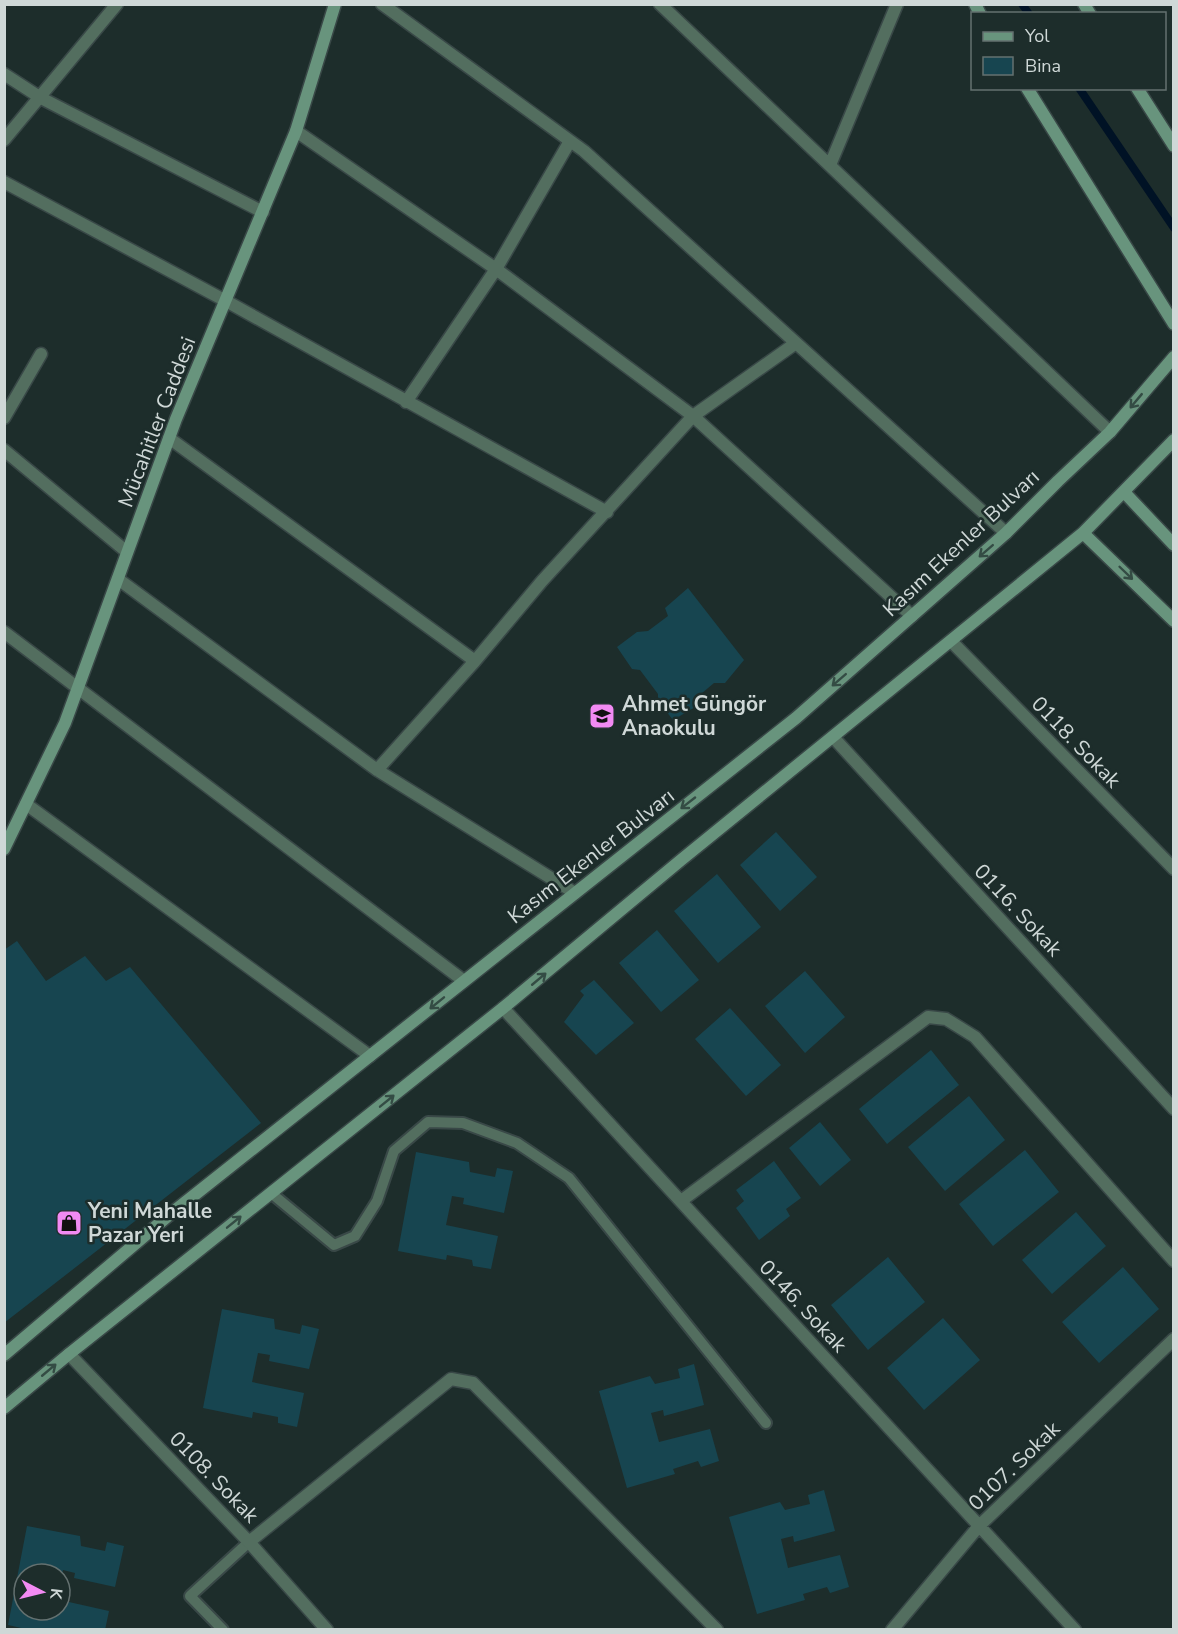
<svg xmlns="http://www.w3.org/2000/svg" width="1178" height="1634" font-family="'Nunito Sans',sans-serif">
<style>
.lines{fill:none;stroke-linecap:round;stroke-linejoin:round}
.stream{stroke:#001225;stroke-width:8}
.building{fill:#174550}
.lane-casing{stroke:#394847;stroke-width:14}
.street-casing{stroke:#394847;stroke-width:15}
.secondary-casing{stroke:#394847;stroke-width:15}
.lane{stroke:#536e5f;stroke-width:10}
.street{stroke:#536e5f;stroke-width:12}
.secondary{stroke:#68947d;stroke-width:12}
.oneway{stroke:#344c44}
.labels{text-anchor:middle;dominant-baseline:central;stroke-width:5;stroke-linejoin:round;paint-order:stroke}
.street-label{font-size:21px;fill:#cfd8d7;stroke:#1d2d2b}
.poi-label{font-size:21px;font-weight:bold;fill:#cfd8d7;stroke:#1d2d2b;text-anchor:start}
</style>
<rect width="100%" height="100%" fill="#1d2d2b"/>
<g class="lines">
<path class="stream" d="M1022,4L1029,14
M1079,88L1174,228"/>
</g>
<path class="building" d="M688,588L744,660L725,683H714L695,699L697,706L673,720L658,701V694L640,670L632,669L617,647L637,632L648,631L668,616L665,608Z
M776,832L817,877L780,911L740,865Z
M717,874L761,927L718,963L674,911Z
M657,930L699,980L661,1012L619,963Z
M17,941L46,981L85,956L106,981L130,967L261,1123L4,1323V950Z
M805,971L845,1017L805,1053L765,1006Z
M594,980L634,1023L596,1055L564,1022L584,995L580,991Z
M730,1008L781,1065L746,1096L695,1039Z
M931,1050L959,1085L887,1144L859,1109Z
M969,1096L1005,1140L945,1191L908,1147Z
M820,1122L851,1160L820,1186L789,1148Z
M1025,1150L1059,1192L993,1246L959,1204Z
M416,1152L469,1162L470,1172L495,1177L497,1168L513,1171L504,1213L463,1204L464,1198L452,1196L446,1225L498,1236L491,1269L473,1266L472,1260L447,1255L446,1260L398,1251Z
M774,1161L801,1198L786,1209L790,1216L759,1240L736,1208L744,1201L736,1190Z
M1076,1212L1106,1246L1052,1294L1022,1260Z
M888,1257L925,1302L868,1350L831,1305Z
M1123,1267L1159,1309L1099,1363L1062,1322Z
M222,1309L274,1319L275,1329L300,1334L302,1325L319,1329L309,1369L269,1361L270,1355L258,1353L252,1382L304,1393L297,1427L278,1423V1417L253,1412L252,1418L203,1408Z
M943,1318L980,1360L924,1410L887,1368Z
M694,1364L704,1405L664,1416L663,1410L651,1413L659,1442L710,1429L719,1461L701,1467L698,1461L673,1469L675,1474L627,1488L599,1391L650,1376L655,1384L680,1378L678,1369Z
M824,1490L835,1531L794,1542L793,1536L781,1539L788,1568L840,1555L849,1587L830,1593L827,1587L803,1594L805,1600L757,1614L729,1517L780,1502L785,1510L810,1504L808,1495Z
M27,1526L80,1536L81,1546L105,1551L107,1542L124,1546L115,1587L74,1578L75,1573L63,1570L61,1581L60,1574H24V1610H60V1600L109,1611L105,1630H30L8,1625Z"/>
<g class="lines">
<g class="lane-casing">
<path id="lane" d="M271,1193L334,1245L355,1236L377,1201L394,1151L428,1122L463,1123L517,1143L569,1178L766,1423
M223,1630L190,1596L249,1542"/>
</g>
<g class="street-casing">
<path id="street" d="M382,4L584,151L1006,533
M660,4L1110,432
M4,74L41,98L263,212
M296,131L496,269L693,416L912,616
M4,140L117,4
M830,165L897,4
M4,182L226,301L607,512
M406,402L496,269L570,141
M4,418L41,354
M169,438L475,661
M4,450L127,552
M118,579L377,770L575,893
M4,632L464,981
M951,641L1174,869
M833,737L1174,1109
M377,770L475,661L542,581L693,416L796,343
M26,804L370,1056
M503,1008L1075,1630
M681,1201L928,1017L946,1019L975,1037L1174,1261
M69,1354L249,1542L327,1630
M249,1542L451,1379L473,1383L717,1630
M892,1630L979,1526L1174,1339"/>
</g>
<g class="secondary-casing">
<path id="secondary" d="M975,4L980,14
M1084,4L1090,14
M1027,88L1174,324
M1137,88L1174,146
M1124,492L1174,545
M1083,533L1174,621
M4,849L65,723L176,419L296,131L335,4
M4,1355L168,1216L796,718L1006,533L1058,481L1110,432L1174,357
M4,1408L69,1354L503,1008L681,860L1083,533L1174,440"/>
</g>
<use href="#lane" class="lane"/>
<use href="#street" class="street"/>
<use href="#secondary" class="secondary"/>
</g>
<defs><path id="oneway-shaft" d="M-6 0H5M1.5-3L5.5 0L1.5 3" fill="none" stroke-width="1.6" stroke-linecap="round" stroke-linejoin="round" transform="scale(1.5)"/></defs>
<g class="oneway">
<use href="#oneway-shaft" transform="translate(1136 401) rotate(130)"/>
<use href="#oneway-shaft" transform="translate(986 551) rotate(139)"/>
<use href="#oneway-shaft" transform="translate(1126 573) rotate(44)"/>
<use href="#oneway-shaft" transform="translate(839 680) rotate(139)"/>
<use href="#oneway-shaft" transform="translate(688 803) rotate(142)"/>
<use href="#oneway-shaft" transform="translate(539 979) rotate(-40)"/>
<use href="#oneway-shaft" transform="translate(437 1003) rotate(141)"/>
<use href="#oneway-shaft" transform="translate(387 1101) rotate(-39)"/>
<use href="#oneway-shaft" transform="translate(234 1222) rotate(-39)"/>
<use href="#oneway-shaft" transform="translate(49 1370) rotate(-40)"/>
</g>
<defs>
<g id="school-square" transform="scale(1.35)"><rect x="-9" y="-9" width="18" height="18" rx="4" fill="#f28af3" stroke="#1d2d2b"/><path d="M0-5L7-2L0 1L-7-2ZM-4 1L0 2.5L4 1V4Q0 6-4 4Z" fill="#111"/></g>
<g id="shop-square" transform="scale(1.35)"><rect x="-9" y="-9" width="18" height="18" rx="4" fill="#f28af3" stroke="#1d2d2b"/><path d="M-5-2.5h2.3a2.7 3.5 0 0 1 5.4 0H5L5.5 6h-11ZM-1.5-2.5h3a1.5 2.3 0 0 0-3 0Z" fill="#111"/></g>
</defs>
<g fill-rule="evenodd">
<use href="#school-square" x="602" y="716"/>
<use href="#shop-square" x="69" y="1223"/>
</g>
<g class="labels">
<g class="street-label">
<text transform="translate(157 422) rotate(-69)">Mücahitler Caddesi</text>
<text transform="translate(961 543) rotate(-43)">Kasım Ekenler Bulvarı</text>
<text transform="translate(1076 742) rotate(46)">0118. Sokak</text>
<text transform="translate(591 856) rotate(-38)">Kasım Ekenler Bulvarı</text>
<text transform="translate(1018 910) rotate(47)">0116. Sokak</text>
<text transform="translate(803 1306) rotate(47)">0146. Sokak</text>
<text transform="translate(1014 1466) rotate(-44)">0107. Sokak</text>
<text transform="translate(214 1477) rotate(46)">0108. Sokak</text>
</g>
<g class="poi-label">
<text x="622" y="704">Ahmet Güngör<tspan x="622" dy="24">Anaokulu</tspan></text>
<text x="88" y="1211">Yeni Mahalle<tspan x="88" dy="24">Pazar Yeri</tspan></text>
</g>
</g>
<rect width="1178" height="1634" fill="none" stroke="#cfd8d7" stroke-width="12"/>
<rect x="971" y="12" width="195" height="78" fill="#1d2d2b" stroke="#647170" stroke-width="1.5"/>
<rect x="983" y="32" width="30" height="9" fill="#68947d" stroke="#647170" stroke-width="1.5"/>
<text x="1025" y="42" font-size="18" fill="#cfd8d7">Yol</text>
<rect x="983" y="57" width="30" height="18" fill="#174550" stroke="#647170" stroke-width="1.5"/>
<text x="1025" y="72" font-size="18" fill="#cfd8d7">Bina</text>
<g transform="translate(42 1592) rotate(97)"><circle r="28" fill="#1d2d2b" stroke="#647170" stroke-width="1.5"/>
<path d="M0-4.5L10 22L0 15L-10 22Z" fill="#f28af3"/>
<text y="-9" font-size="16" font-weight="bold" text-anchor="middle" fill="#cfd8d7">K</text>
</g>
</svg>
